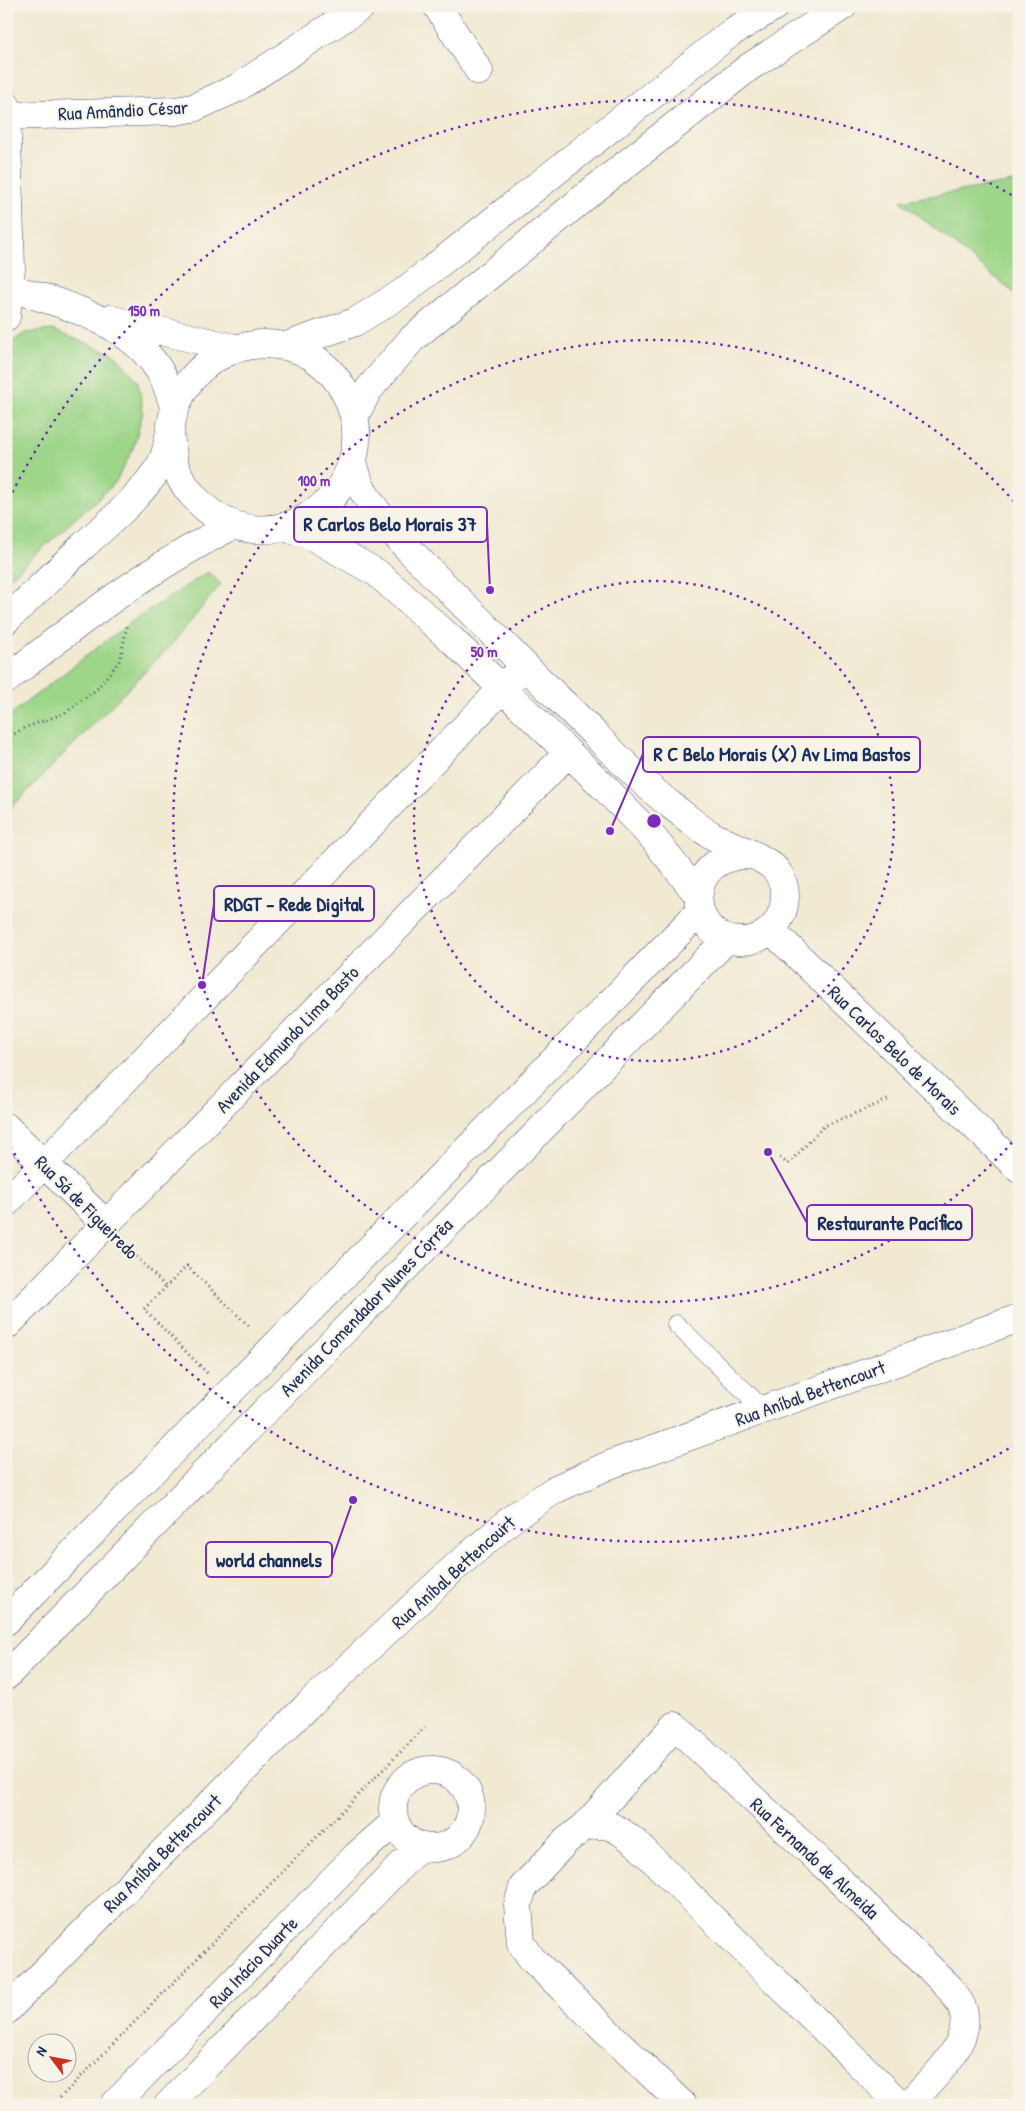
<svg xmlns="http://www.w3.org/2000/svg" width="1025" height="2111" font-family="'Patrick Hand',sans-serif">
<style>
.green{fill:#9dd689;stroke:#5c8274}
.lines{fill:none;stroke-linecap:round;stroke-linejoin:round}
.service-casing{stroke:#3b4b6f;stroke-width:19}
.minor-casing{stroke:#3b4b6f;stroke-width:29}
.tertiary-casing{stroke:#3b4b6f;stroke-width:29}
.path{stroke:#3b4b6f;stroke-width:3;stroke-dasharray:1 4;stroke-linecap:butt}
.service{stroke:#fff;stroke-width:18}
.minor{stroke:#fff;stroke-width:28}
.tertiary{stroke:#fff;stroke-width:28}
.ring{fill:none;stroke:#7b2cbf;stroke-width:2.5;stroke-dasharray:2.5 5}
.labels{text-anchor:middle;dominant-baseline:central;stroke-width:4;stroke-linejoin:round;paint-order:stroke}
.street-label{font-size:19px;fill:#1b2f5e;stroke:#f7f3e8}
.centre{fill:#7b2cbf;stroke:#f7f3e8;stroke-width:2.5}
.ring-label{font-size:15px;text-anchor:middle;font-weight:bold;fill:#7b2cbf;stroke:#f7f3e8;stroke-width:4;stroke-linejoin:round;paint-order:stroke}
.leader{fill:none;stroke:#7b2cbf;stroke-width:2}
.callout-dot{fill:#7b2cbf;stroke:#f7f3e8;stroke-width:2}
.callout{fill:#f7f3e8;stroke:#7b2cbf;stroke-width:2}
.callout-label{font-size:20px;text-anchor:middle;font-weight:bold;fill:#1b2f5e}
</style>
<rect width="100%" height="100%" fill="#f7f3e8"/>
<filter id="ink" filterUnits="userSpaceOnUse"><feTurbulence type="fractalNoise" baseFrequency=".02" numOctaves="2"/><feDisplacementMap in="SourceGraphic" scale="10" xChannelSelector="R" yChannelSelector="G"/><feConvolveMatrix kernelMatrix="1 2 1 2 8 2 1 2 1" color-interpolation-filters="sRGB"/></filter>
<filter id="wash" filterUnits="userSpaceOnUse"><feTurbulence type="fractalNoise" baseFrequency=".0096" numOctaves="4" result="noise"/><feDisplacementMap in="SourceGraphic" scale="20" xChannelSelector="R" yChannelSelector="G"/><feGaussianBlur stdDeviation="1.12" result="paint"/><feColorMatrix in="noise" values="0 0 0 0 0 0 0 0 0 0 0 0 0 0 0 0 0 1.4 0 .05"/><feComposite in="paint" operator="in"/></filter>
<g filter="url(#wash)">
<rect width="100%" height="100%" fill="#f1e9d1"/>
<path class="green" d="M1019,181V297L901,201Z
M52,330L114,354L138,381L143,412L133,449L115,483L6,581V346L25,333Z
M208,572L221,584L172,644L6,813V718L128,624Z"/>
</g>
<g filter="url(#ink)">
<g class="lines">
<g class="service-casing">
<path id="service" d="M676,1324L763,1409"/>
</g>
<g class="minor-casing">
<path id="minor" d="M437,6L479,71
M6,105L11,269L6,317
M7,116L175,111L193,108L237,88L362,6
M10,288C64,304 134,322 163,377C168,386 171,399 175,409
M109,319L234,348
M353,461C355,469 357,477 360,485C365,496 374,507 381,517C405,548 434,575 462,603C495,636 528,669 561,701C598,736 632,775 672,806C685,816 698,828 713,836C730,846 764,856 776,870C798,899 777,943 739,941C686,939 680,853 751,855
M283,527L308,534L377,573L452,640L603,786L654,839L698,895
M771,930L1019,1169
M6,1127L106,1224
M6,1203L524,666
M6,1326L568,753
M6,1621L700,911
M6,1676L727,939
M393 1809a39 39 0 1 1 78 0a39 39 0 1 1-78 0Z
M584,1827C609,1821 617,1828 636,1843L901,2105
M6,2011L307,1706L452,1570L514,1517L556,1489L609,1465L1019,1318
M114,2105L357,1855L395,1822
M168,2105L420,1846
M683,2105L532,1959L521,1943L518,1905L523,1887L567,1840L584,1827L675,1726L825,1866L949,1987C953,1994 959,2000 962,2007C976,2042 929,2082 908,2105"/>
</g>
<g class="tertiary-casing">
<path id="tertiary" d="M286,346L355,322L402,293L732,32L775,6
M354,417L369,389L412,339L592,191L748,68L843,6
M6,620C32,596 57,571 82,547C100,530 121,514 137,495C146,485 156,473 162,462C170,445 169,425 175,409C191,363 237,337 284,346C309,350 331,368 343,389C397,482 273,579 198,501C188,491 178,477 174,463C172,453 171,443 170,433
M6,680C77,623 152,566 234,525"/>
</g>
<path class="path" d="M6,739L24,728L65,713L97,689L120,660L127,626
M780,1158L788,1164L824,1126L890,1099
M126,1246L166,1287
M207,1373L144,1309L187,1266L250,1327
M53,2105L425,1727"/>
<use href="#service" class="service"/>
<use href="#minor" class="minor"/>
<use href="#tertiary" class="tertiary"/>
</g>
</g>
<g class="ring">
<circle cx="654" cy="821" r="240"/>
<path d="M1017 1137A481 481 0 1 1 1017 505"/>
<path d="M1015 1445A721 721 0 0 1 9 1143M9 499A721 721 0 0 1 1015 197"/>
</g>
<g class="labels">
<g class="street-label">
<text transform="translate(123 110) rotate(-3)">Rua Amândio César</text>
<text transform="translate(287 1039) rotate(-46)">Avenida Edmundo Lima Basto</text>
<text transform="translate(895 1050) rotate(44)">Rua Carlos Belo de Morais</text>
<text transform="translate(87 1207) rotate(45)">Rua Sá de Figueiredo</text>
<text transform="translate(366 1307) rotate(-46)">Avenida Comendador Nunes Corrêa</text>
<text transform="translate(810 1393) rotate(-20)">Rua Aníbal Bettencourt</text>
<text transform="translate(453 1572) rotate(-42)">Rua Aníbal Bettencourt</text>
<text transform="translate(162 1853) rotate(-45)">Rua Aníbal Bettencourt</text>
<text transform="translate(815 1858) rotate(43)">Rua Fernando de Almeida</text>
<text transform="translate(253 1962) rotate(-46)">Rua Inácio Duarte</text>
</g>
</g>
<circle cx="654" cy="821" r="8" class="centre"/>
<g class="ring-label">
<text x="144" y="316">150 m</text>
<text x="314" y="486">100 m</text>
<text x="484" y="657">50 m</text>
</g>
<path class="leader" d="M490 590L487 524M610 831L643 754M202 985L214 904M768 1152L807 1223M353 1500L332 1560"/>
<g class="callout-dot">
<circle cx="490" cy="590" r="5"/>
<circle cx="610" cy="831" r="5"/>
<circle cx="202" cy="985" r="5"/>
<circle cx="768" cy="1152" r="5"/>
<circle cx="353" cy="1500" r="5"/>
</g>
<g class="callout">
<rect x="294" y="507" width="193" height="35" rx="5"/>
<rect x="643" y="737" width="277" height="35" rx="5"/>
<rect x="214" y="886" width="160" height="35" rx="5"/>
<rect x="807" y="1205" width="165" height="35" rx="5"/>
<rect x="206" y="1542" width="126" height="35" rx="5"/>
</g>
<g class="callout-label">
<text x="390" y="531">R Carlos Belo Morais 37</text>
<text x="782" y="761">R C Belo Morais (X) Av Lima Bastos</text>
<text x="294" y="911">RDGT - Rede Digital</text>
<text x="890" y="1230">Restaurante Pacífico</text>
<text x="269" y="1567">world channels</text>
</g>
<rect width="1025" height="2111" fill="none" stroke="#f7f3e8" stroke-width="25"/>
<g transform="translate(52 2058) rotate(302)"><circle r="24" fill="#f7f3e8" stroke="#9fa5b1"/>
<path d="M0-4L9 19L0 12L-9 19Z" fill="#c8321e"/>
<text y="-8" font-size="14" font-weight="bold" text-anchor="middle" fill="#1b2f5e">N</text>
</g>
</svg>
